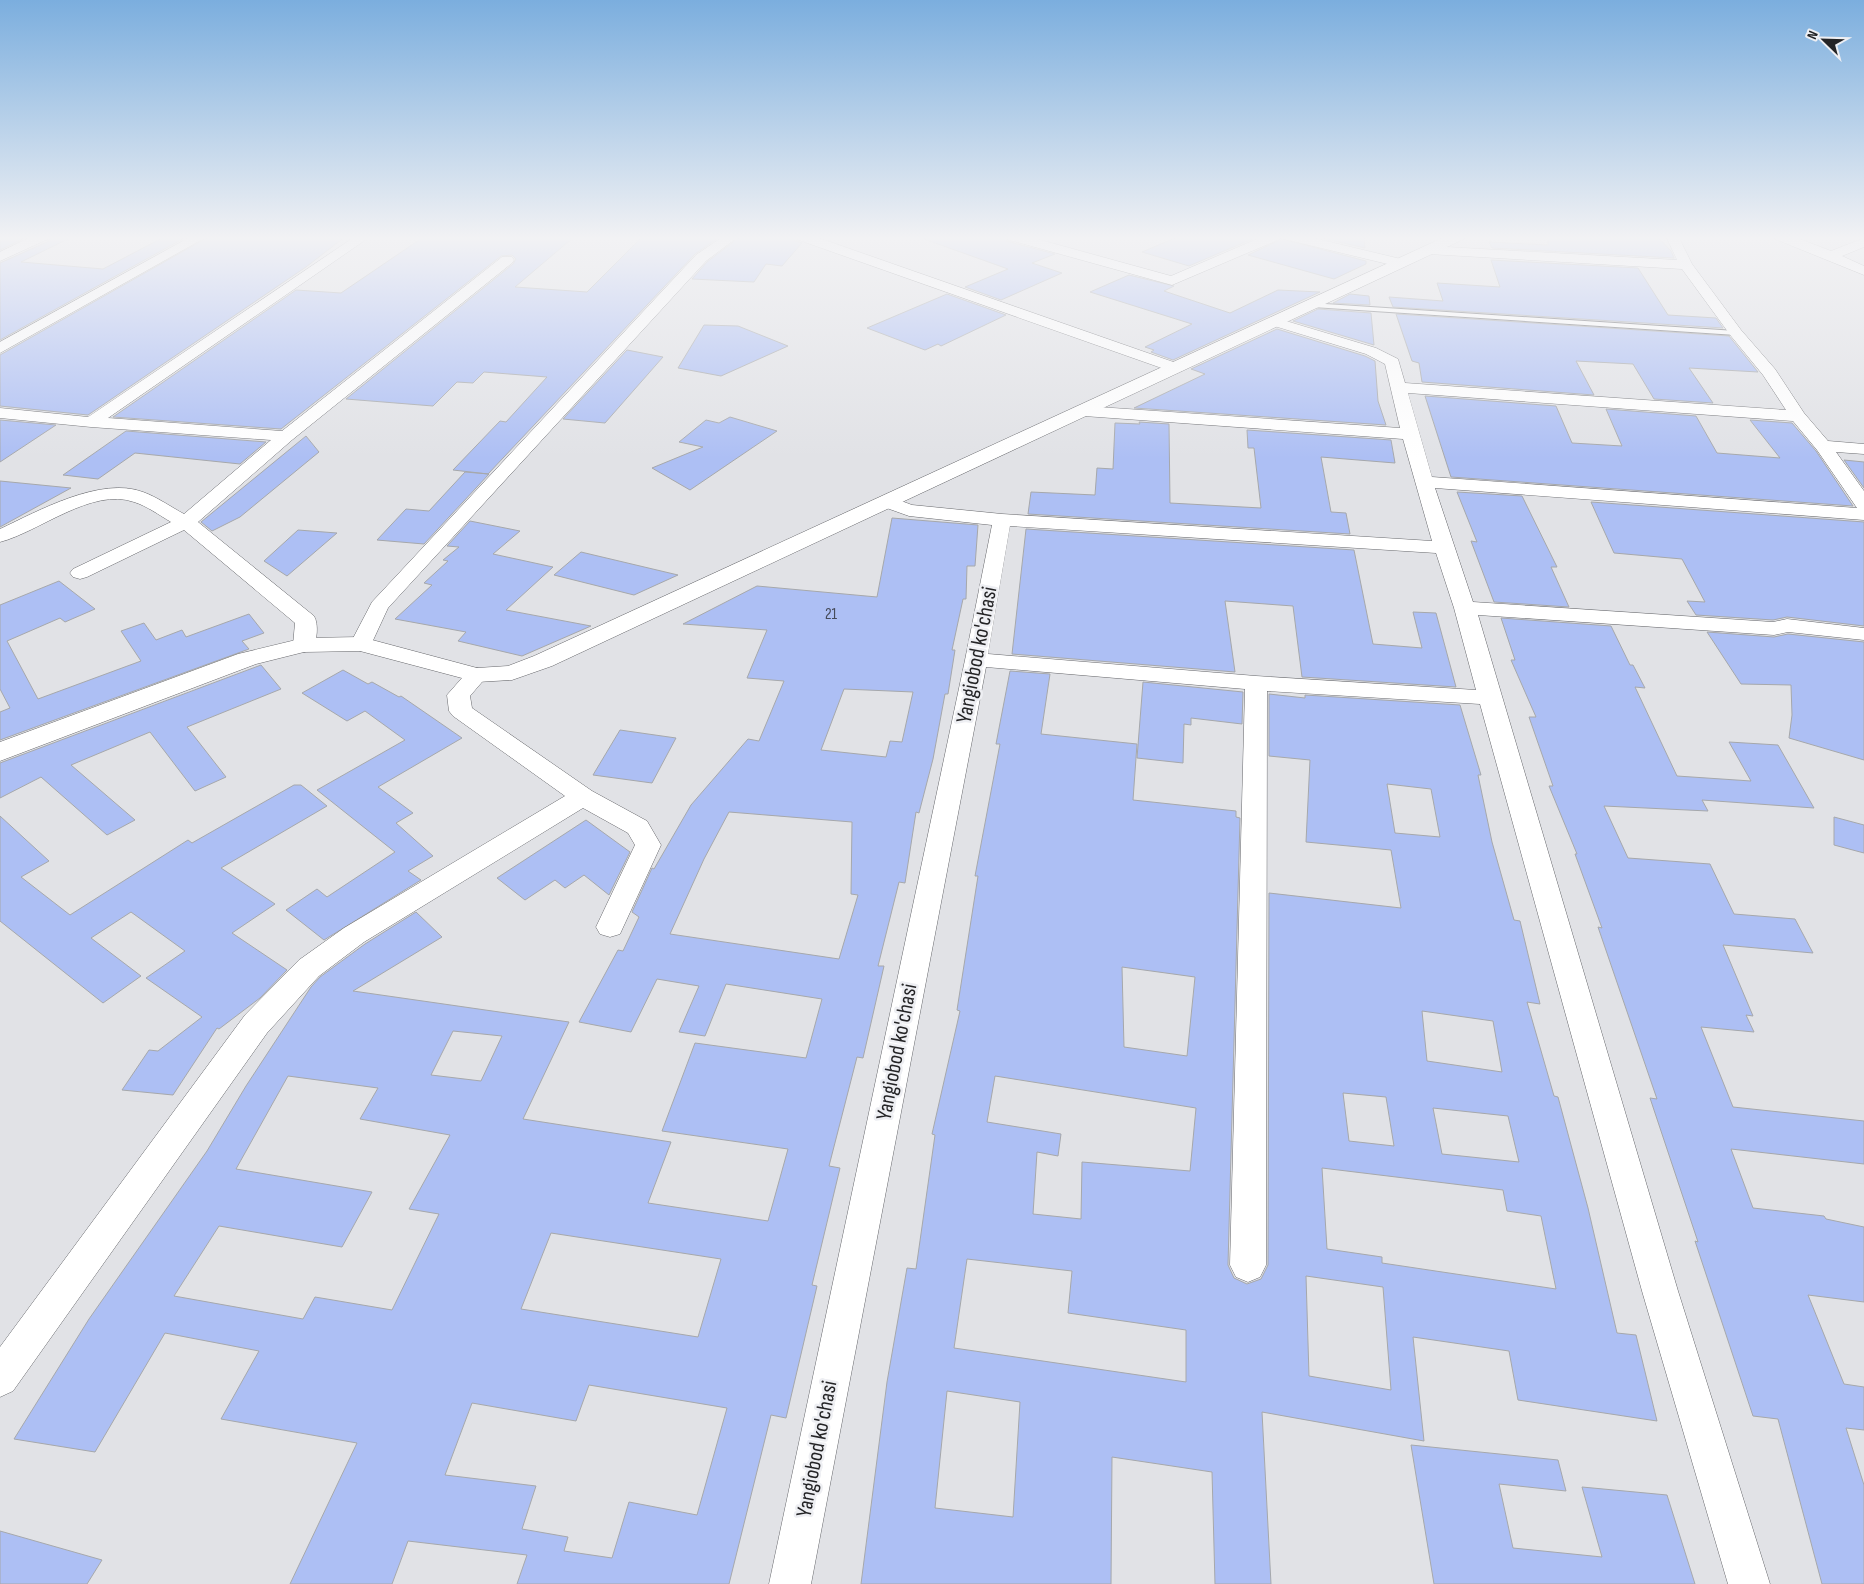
<svg xmlns="http://www.w3.org/2000/svg" width="1864" height="1584" font-family="'Sofia Sans Condensed',sans-serif">
<style>
.building{fill:#adbff4;stroke:#a6a8ab;fill-rule:evenodd}
.lines{fill:none;stroke-linecap:round;stroke-linejoin:round}
.service-casing{stroke:#67686c;stroke-width:2}
.minor-casing{stroke:#67686c;stroke-width:1}
.tertiary-casing{stroke:#67686c;stroke-width:1}
.service{fill:#fff;fill-rule:evenodd}
.minor{fill:#fff;fill-rule:evenodd}
.tertiary{fill:#fff;fill-rule:evenodd}
.labels{text-anchor:middle;dominant-baseline:central;stroke-width:5;stroke-linejoin:round;paint-order:stroke}
.number-label{font-size:16px;fill:#464b5a}
.near-street-label{font-size:22px;fill:#242426;stroke:#eeeff3}
</style>
<rect width="100%" height="100%" fill="#e1e2e6"/>
<path class="building" d="M0,236H29L0,250Z
M51,236H74L21,262L103,269L166,236H188L0,340V263L49,241Z
M210,236H346L306,267L88,415L0,406V355Z
M425,236H575L515,287L587,292L643,236H721L695,254L488,474L453,470L500,421L506,422L547,377L484,372L473,383L457,382L433,406L346,399L513,264L516,259L512,255L501,256L281,429L113,417L296,290L341,293Z
M741,236H793L795,241L802,243L782,266L766,264L754,282L692,279L707,262Z
M925,236H1001L1006,241L1055,254L1032,263L1062,273L1001,300L965,287L1008,269L924,239Z
M1180,236H1259L1189,266L1142,252Z
M1313,236H1364L1365,248Z
M1548,236H1657L1671,251L1674,258L1492,248L1489,242L1548,245Z
M1282,239L1366,261V264L1334,279L1248,255Z
M1491,260L1638,268L1668,315L1716,318L1723,328L1393,307L1389,297L1443,301L1437,283L1500,287Z
M1129,275L1174,286L1164,291L1230,313L1278,290L1320,292L1173,360L1151,352L1154,350L1145,347L1192,324L1090,292Z
M947,294L1006,315L941,346L938,344L925,350L867,328Z
M1350,294L1369,296L1370,305L1333,303Z
M1318,309L1371,313L1374,345L1293,321Z
M1396,314L1729,336L1758,372L1689,368L1713,403L1654,399L1633,364L1576,361L1594,395L1422,382L1419,363L1412,361Z
M704,325L738,326L788,346L721,376L678,368Z
M1277,329L1365,356L1375,361L1378,401L1386,425L1134,408L1205,374L1191,369Z
M627,350L663,357L605,423L563,419Z
M1425,396L1556,406L1572,443L1622,446L1606,409L1696,416L1717,453L1780,458L1750,420L1792,423L1816,451L1853,506L1451,477Z
M730,417L777,431L690,490L652,468L703,447L679,442L706,420L719,423Z
M0,420L56,425L0,462Z
M1139,422L1169,424L1170,503L1261,508L1254,448H1248L1247,430L1391,440L1395,463L1321,457L1331,512L1346,513L1350,534L1028,514L1031,492L1095,495L1097,468L1113,469L1115,423L1140,424Z
M126,431L266,442L240,464L135,453L98,479L63,475Z
M306,436L319,452L240,517L212,531L201,522Z
M1844,460L1864,462V488Z
M465,472L489,474L424,544L377,540L406,509L429,511Z
M0,481L71,488L0,527Z
M1457,492L1522,496L1557,567H1551L1569,607L1494,602L1471,541L1477,542Z
M1591,502L1864,522V626L1787,617L1773,620L1696,615L1687,601L1705,602L1682,559L1614,553Z
M892,518L978,525L975,566H967L966,599H963L952,650H955L948,694H945L933,759L919,813L916,812L905,883L899,882L878,966H884L863,1058L857,1057L829,1166L840,1168L812,1285L817,1286L786,1418L771,1415L729,1584H517L527,1555L408,1541L392,1584H290L357,1443L221,1419L259,1351L165,1333L95,1452L14,1439L89,1319L207,1151L246,1086L311,987L320,977L365,944L416,912L442,937L353,991L569,1022L523,1119L671,1142L648,1203L768,1221L788,1149L662,1131L695,1043L806,1058L822,999L726,984L705,1036L679,1032L699,986L657,979L631,1032L579,1022L618,950L623,951L639,917L632,912L652,868L654,869L691,805L748,739L759,741L784,681L747,678L767,630L683,624L757,586L877,597ZM844,689L913,692L902,742L890,741L886,757L821,750ZM729,812L852,822L851,894L858,895L839,959L670,934L704,859ZM453,1031L502,1036L481,1081L431,1075ZM288,1076L378,1088L360,1119L450,1135L409,1209L439,1214L392,1310L315,1297L303,1319L174,1296L219,1226L342,1247L372,1192L236,1169ZM551,1233L721,1259L698,1337L521,1309ZM589,1385L727,1408L697,1515L629,1502L612,1558L564,1551L568,1537L522,1529L536,1486L445,1475L472,1403L576,1421Z
M470,521L520,531L493,554L553,567L506,610L591,626L522,656L458,641L466,632L395,619L432,585L424,583L448,561L443,560L459,547L447,546Z
M1026,529L1354,550L1373,644L1422,648L1413,612L1436,613L1456,687L1302,677L1293,606L1225,601L1235,672L1012,654Z
M298,530L337,533L287,576L264,561Z
M581,552L678,575L634,595L554,575Z
M59,581L95,609L65,622L60,618L7,641L38,699L141,661L121,631L144,623L156,640L182,630L186,637L249,614L264,633L242,641L249,649L0,740V712L10,708L0,689V605Z
M1501,618L1611,626L1630,665H1633L1645,688L1635,687L1677,776L1751,781L1729,742L1778,745L1814,808L1702,800L1708,811L1604,806L1628,858L1710,864L1734,914L1795,919L1813,953L1723,945L1753,1016L1746,1015L1754,1032L1701,1027L1733,1107L1864,1121V1164L1731,1149L1753,1208L1824,1216L1826,1219L1864,1227V1302L1808,1295L1844,1384L1864,1387V1430L1846,1428L1864,1485V1584H1822L1778,1419L1753,1416L1695,1241L1698,1242L1650,1098L1657,1099L1598,927L1602,928L1575,854H1577L1549,786H1553L1529,717H1536L1511,660H1515Z
M1707,632L1774,637L1788,634L1864,642V760L1789,738L1792,715L1791,685L1741,684Z
M261,665L281,689L187,727L226,777L195,791L150,732L71,765L135,820L107,835L41,777L0,798V763Z
M343,670L368,684L372,682L399,697L401,696L462,738L378,787L413,813L396,823L433,856L408,871L421,880L324,940L286,910L317,889L327,897L395,852L317,790L405,740L365,711L347,721L302,693Z
M1010,671L1050,674L1041,734L1137,744L1133,800L1236,811V817L1240,818L1228,1265L1234,1278L1247,1284L1261,1279L1268,1265L1269,893L1401,908L1391,850L1306,842L1310,760L1269,756V694L1305,698V695L1460,705L1481,775H1478L1492,842L1514,920L1520,921L1540,1004L1527,1002L1554,1096L1558,1097L1588,1208L1617,1333L1636,1335L1657,1421L1518,1400L1509,1351L1413,1337L1424,1441L1262,1412L1271,1584H1215L1212,1472L1112,1457L1111,1584H861L887,1382L907,1268L916,1269L935,1135L932,1134L960,1011L957,1010L978,876H975L1000,744H996ZM1387,784L1431,789L1440,837L1395,833ZM1122,967L1195,977L1187,1056L1124,1047ZM1422,1011L1493,1021L1502,1072L1427,1061ZM995,1076L1196,1108L1190,1171L1082,1162L1081,1219L1033,1214L1037,1152L1058,1156L1061,1134L987,1122ZM1343,1093L1386,1097L1394,1146L1349,1141ZM1433,1108L1508,1116L1519,1162L1442,1154ZM1322,1168L1503,1190L1507,1211L1541,1216L1556,1289L1382,1263V1257L1327,1249ZM967,1259L1072,1271L1068,1313L1186,1330V1382L954,1348ZM1306,1276L1383,1287L1391,1390L1309,1376ZM947,1391L1020,1402L1013,1517L935,1508Z
M1143,682L1243,692L1242,724L1191,718V725L1184,724L1183,763L1137,758Z
M620,730L676,738L652,783L593,775Z
M294,785H301L327,806L221,868L275,904L232,933L287,970L260,998L219,1029L217,1028L173,1095L122,1090L149,1050L158,1051L202,1017L146,978L185,951L131,912L91,938L141,976L103,1003L0,921V816L49,861L21,877L70,915L188,840L192,843Z
M1834,817L1864,825V853L1834,845Z
M586,820L630,852L609,895L584,875L565,888L555,880L525,900L497,878Z
M1411,1445L1558,1460L1566,1491L1499,1484L1513,1548L1602,1557L1582,1487L1667,1495L1695,1584H1434Z
M0,1531L102,1560L87,1584H0Z"/>
<g class="lines">
<g class="service-casing">
<path id="service" d="M1310,303L1736,331L1740,333L1736,335L1313,307H1310Z"/>
</g>
<g class="minor-casing">
<path id="minor" d="M33,236H49L48,239L0,261V252Z
M192,236H208L0,353V342Z
M356,236H371L108,418L282,431L502,257H512L514,260L512,263L292,440L198,522L314,616C319,624 317,642 312,650L304,652L296,650L293,645L295,623L184,530L87,577L80,579L73,577L70,573L73,569L171,522C159,515 147,506 134,502C92,487 39,532 0,542V529C38,511 101,476 143,492C157,497 171,507 184,514L271,440L91,427L0,418V408L88,417Z
M724,236H739L706,261L388,608L369,649L361,651L353,649L350,644L372,602L696,255Z
M795,236H813L1182,365L1184,368L1182,371H1170L796,239Z
M1005,236H1026L1171,276L1264,236H1281L1280,239L1172,285L1006,239Z
M1283,236H1305L1405,260L1407,263L1400,267L1284,239Z
M1666,236H1678L1692,264L1741,330L1775,369L1804,413L1828,441L1864,444V454L1836,452L1864,491V520L1435,488L1473,602L1773,622L1787,619L1864,628V640L1788,632L1774,635L1478,615L1678,1291L1770,1584H1728L1642,1291L1480,704L1267,691L1266,1265L1260,1277L1248,1282L1236,1277L1230,1265L1245,689L986,667L811,1584H769L965,660L992,525L909,516L881,506L879,502L881,498L888,496L912,505L1002,514L1432,541L1403,439L1084,416L1078,415L1076,411L1078,407L1084,406L1400,428L1385,364L1366,354L1271,325L1269,322L1271,319L1276,318L1376,348L1398,359L1405,383L1786,410L1763,375L1731,336L1682,269L1429,254L1422,250L1429,246L1677,260ZM1408,393L1793,421L1817,450L1857,508L1432,477ZM1010,526L1436,553L1454,608L1476,690L1256,676L988,654Z
M1774,236H1792L1831,251L1864,238V247L1842,256L1864,266V275L1775,239Z
M477,668L485,670L488,675L470,696L472,708L592,791L647,821L661,845L620,934L610,937L600,934L596,927L635,845L628,833L583,808L364,942L319,976L267,1033L13,1391L0,1397V1347L245,1015L299,960L344,928L565,796L453,716L449,711L447,695L469,670Z"/>
</g>
<g class="tertiary-casing">
<path id="tertiary" d="M1447,236H1466L1464,239L552,666L512,680L477,682L360,651L304,652L256,664L0,761V742L238,654L304,638L361,637L477,668L508,666L534,656Z"/>
</g>
<use href="#service" class="service"/>
<use href="#minor" class="minor"/>
<use href="#tertiary" class="tertiary"/>
</g>
<linearGradient id="sky" x2="0" y2="1"><stop stop-color="#7baede"/><stop offset="0.52" stop-color="#f2f2f4"/><stop offset="1" stop-color="#f2f2f4" stop-opacity="0"/></linearGradient>
<rect width="1864" height="458" fill="url(#sky)"/>
<g class="labels">
<g class="number-label">
<text x="831" y="614">21</text>
</g>
<g class="near-street-label">
<text transform="translate(977 655) rotate(-79)">Yangiobod ko'chasi</text>
<text transform="translate(897 1052) rotate(-79)">Yangiobod ko'chasi</text>
<text transform="translate(817 1449) rotate(-79)">Yangiobod ko'chasi</text>
</g>
</g>
<g transform="translate(1824 40) rotate(293)" stroke="#eeeff3" stroke-width="4" paint-order="stroke">
<path d="M0-4L9 19L0 12L-9 19Z" fill="#242426"/>
<text y="-8" font-size="14" font-weight="bold" text-anchor="middle" fill="#242426">N</text>
</g>
</svg>
